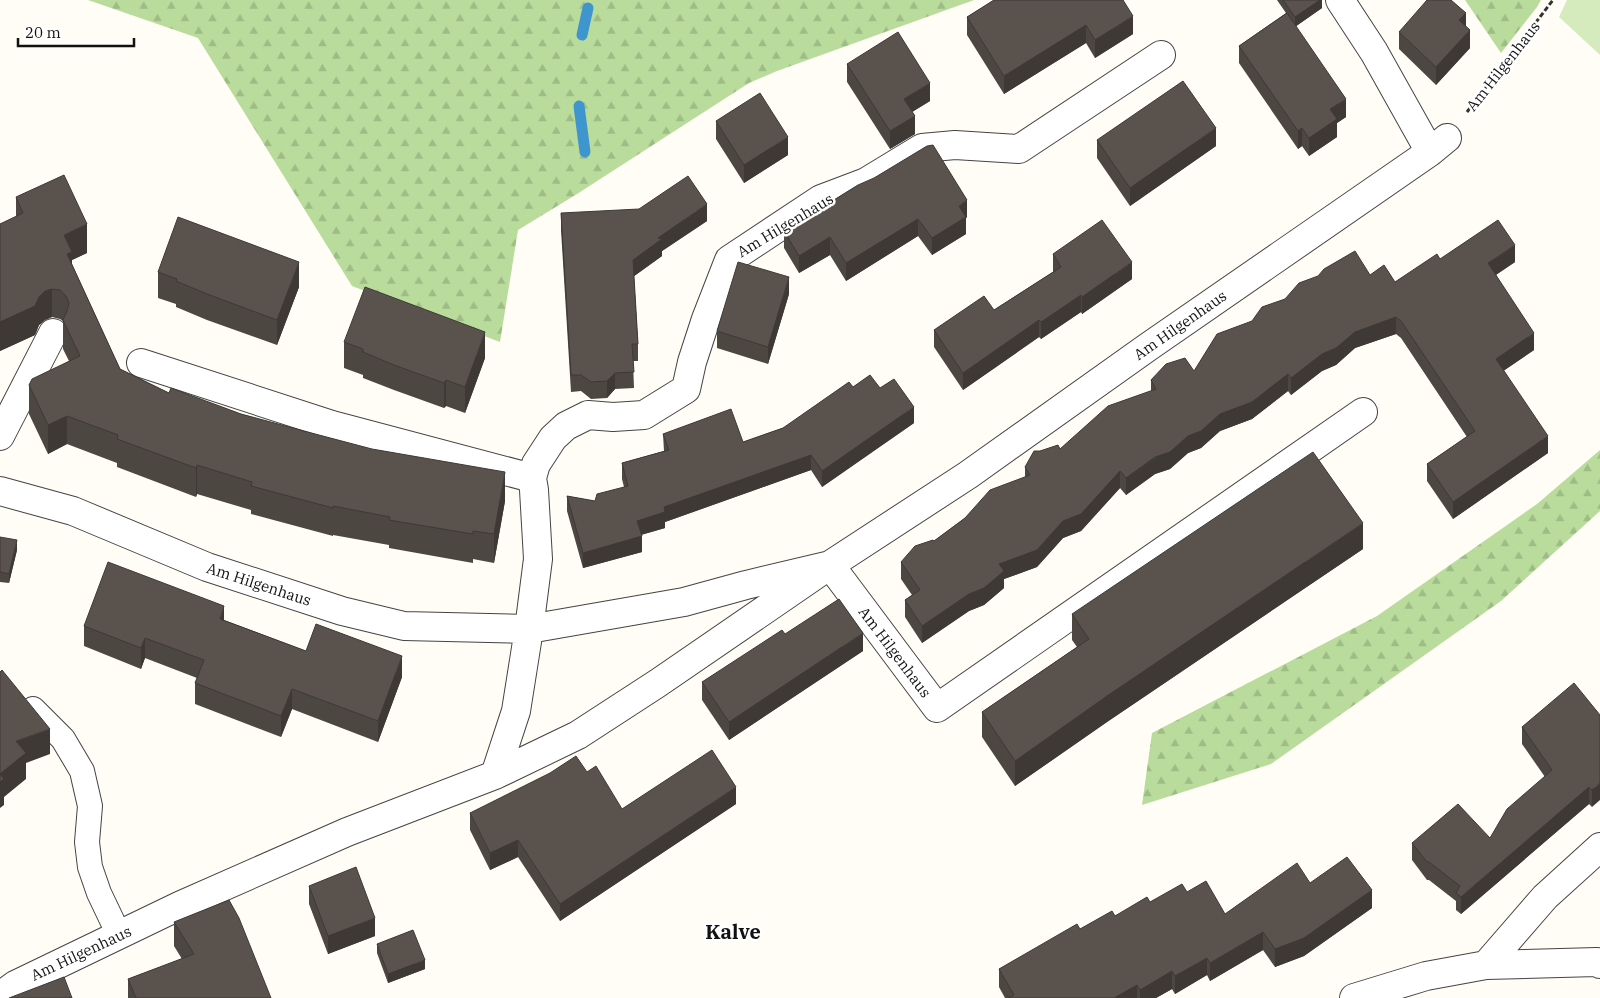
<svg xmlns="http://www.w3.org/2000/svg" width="1600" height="998" font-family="'IBM Plex Serif',serif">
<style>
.grass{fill:#d5ebbd}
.forest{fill:url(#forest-firs)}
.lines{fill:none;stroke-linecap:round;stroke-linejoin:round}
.stream{stroke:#3f96cf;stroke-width:11}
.service-casing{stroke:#444;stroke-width:26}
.minor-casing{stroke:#444;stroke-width:30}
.path{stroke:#333;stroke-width:3;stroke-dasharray:5 2.5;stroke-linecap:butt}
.service{stroke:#fff;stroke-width:24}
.minor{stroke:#fff;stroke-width:28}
.wall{fill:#4d4742}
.shaded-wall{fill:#3f3936}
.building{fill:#5a524d;stroke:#3f3936}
.labels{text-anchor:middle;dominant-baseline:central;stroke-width:5;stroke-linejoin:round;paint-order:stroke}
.street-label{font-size:15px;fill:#111;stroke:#fff}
.district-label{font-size:20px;font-weight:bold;fill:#111;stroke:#fff}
</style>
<defs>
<pattern id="forest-firs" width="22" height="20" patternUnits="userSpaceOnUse" patternTransform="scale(1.25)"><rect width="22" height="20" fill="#b9dc9c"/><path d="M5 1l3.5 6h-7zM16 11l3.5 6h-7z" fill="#9ebc85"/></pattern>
</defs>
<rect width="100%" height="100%" fill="#fffdf5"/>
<path class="grass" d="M1567,0H1600V55L1559,17Z"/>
<path class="forest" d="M88,0H974L777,71L749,83L577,194L518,230L500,342L352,286L198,38Z
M1465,0H1541L1537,7L1501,53Z
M1600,450V511L1501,601L1271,764L1142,805L1152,733L1377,616L1537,504Z"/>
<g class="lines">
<path class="stream" d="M582,35L588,8
M579,106L585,152"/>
<g class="service-casing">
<path id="service" d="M33,709L63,739L82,771L90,806L87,842L90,867L99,893L119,935"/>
</g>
<g class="minor-casing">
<path id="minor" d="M1340,0L1374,52L1430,152
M141,363L332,425L532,478
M1363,412L937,708L830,565L658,683L578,735L495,775L516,711L529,629L684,602L746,585L830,565L968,475L1148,347L1430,152L1447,138
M0,436L53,333
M0,491L73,511L207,567L342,611L404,626L529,629L538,559L534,490L532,478L536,464L553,438L566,426L588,415L613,417L644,415L686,389L692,362L706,319L729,260L821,199L866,182L922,148L955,145L1019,149L1161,55
M1486,965L1545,897L1600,847
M0,996L15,985L179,906L347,832L495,775
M1354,998L1426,976L1486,965L1597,962L1600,964"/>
</g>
<path class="path" d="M1467,112L1553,0"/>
<use href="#service" class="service"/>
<use href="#minor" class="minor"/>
</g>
<path class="wall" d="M994,0L1133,34L1095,58L1086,43L1004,94L967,35V17Z
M1277,0H1322V8L1296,26L1346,117L1337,123V137L1309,156L1302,146L1298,149L1239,63V46L1286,13Z
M1466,26L1470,48L1436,85L1399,49V32Z
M847,64L930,101L912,112L915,134L890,149L847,82Z
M716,121L788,155L744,183L716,139Z
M1097,140L1216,146L1130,206L1097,158Z
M858,185L967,217L966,218V234L932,255L918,236L846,281L830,255L799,273L784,248V231Z
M16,197L87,253L72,260V264L120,369L169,393L241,414L505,501L494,563L473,559V563L389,548V545L333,535V536L251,514V510L197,494L196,497L117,467V463L67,444L48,454L29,414V385L69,361L63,349V321L60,319L52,317L45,320L39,325L35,335L0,351V224L16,217Z
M561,213L707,221L662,251V256L634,276L638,344V361H633L634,388L615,389L607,398L591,399L581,391L571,392L561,230Z
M1053,254L1132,279L1082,314L1081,312L1041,339L1039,337L963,390L934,347V330L994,310L1053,272Z
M1440,259L1515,262L1496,275L1534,350L1503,371L1548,453L1453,519L1427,481V464L1467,437L1401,338L1396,334L1355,348L1336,365L1322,371L1291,395L1288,391L1252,419L1220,431L1201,448L1188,453L1170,469L1155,474L1126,495L1120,488L1081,531L1063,538L1037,567L1004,579V588L984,605L969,611L922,643L905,617V600L912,595L901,579V562L934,541L965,518L1025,477V467L1040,451L1060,449L1151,391V380L1194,371L1252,321L1370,275L1395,282Z
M158,272L299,287L277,345L207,320L176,307V304L158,298Z
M789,294L768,364L717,348V331Z
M344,342L485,358L465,413L446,406L444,408L394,390L363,378V375L344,368Z
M853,387L880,388L914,423L822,487L811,470L665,522V528L641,535L642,552L583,568L567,511V496L595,501L624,487L622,479V463L664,451L663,434L743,442L783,428Z
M0,537L17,550L9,583L0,582Z
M1363,549L1107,722L1015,786L982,737V712L1077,647L1072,640V614Z
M224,620L306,651L402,677L378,742L292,709L281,737L195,704V683L197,678L145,658L141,669L84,646V626Z
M785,634L863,651L729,740L702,700V682Z
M1600,715L1592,807L1589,804L1461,914L1456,910V901L1429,880H1427L1412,860V843L1490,838L1545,777L1522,744V727Z
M587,772L622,809L736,804L560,921L518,857L490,870L470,830V813Z
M1310,883L1372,908L1304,956L1275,967L1263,950L1210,981L1207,975L1175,994L1172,989L1156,998H1005L999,987V969L1080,929L1150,902L1187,892L1225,914Z
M309,886L375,936L328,954L309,904Z
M174,922L271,998H128V979L182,959L174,946Z
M377,944L425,969L388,983L377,953Z"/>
<path class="shaded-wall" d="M1320,0H1322V8L1295,27V17Z
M1466,13V31L1459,20Z
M1133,16V34L1095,58V40Z
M1086,25V43L1004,94V76Z
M1470,30V48L1436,85V67Z
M930,83V101L904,117V99Z
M1346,99V117L1337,123V137L1309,156V138L1330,109Z
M915,116V134L890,149V131Z
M1216,128V146L1130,206V188Z
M1302,128V146L1298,149V131Z
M788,137V155L744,183V165Z
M967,200V217L966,218V234L932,255V238L959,206Z
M707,204V221L662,251V256L633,277V260L658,238Z
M918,219V236L846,281V263Z
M87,224V253L72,260V280L64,235Z
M830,237V255L799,273V256Z
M1515,245V262L1488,280V263Z
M299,262V287L277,345V320Z
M1132,262V279L1082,314V297Z
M789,277V294L768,364V347Z
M52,289V317L45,320L39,325L35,335L0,351V322L39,297L45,291Z
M1081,295V312L1041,339V322Z
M1396,317V334L1355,348L1336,365L1322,371L1291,395V378L1322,354L1355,332Z
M1039,320V337L963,390V373Z
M485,332V358L465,413V387Z
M1534,333V350L1496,376V359Z
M615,373V389L607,398V381Z
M1288,374V391L1252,419L1220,431L1201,448L1188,453L1170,469L1155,474L1126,495V478L1220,414Z
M446,380V406L444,408V383Z
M914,407V423L822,487V471Z
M67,416V444L48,454V425Z
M1548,436V453L1453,519V502Z
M811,455V470L665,522V528L637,536V521L664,507Z
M197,465V494L196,497V468Z
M1120,471V488L1081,531L1063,538L1037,567L1004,579V588L984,605L969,611L922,643V626L999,564L1063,521Z
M505,472V501L494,563V534Z
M1363,523V549L1107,722L1015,786V761L1107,696Z
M642,536V552L583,568V553Z
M17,540V550L9,583V574Z
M224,606V627L220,619Z
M863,633V651L729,740V722Z
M145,638V658L141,669V648Z
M402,656V677L378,742V721Z
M292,689V709L281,737V716Z
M50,729V754L26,763V779L4,797V805L0,808V774L16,741Z
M1600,783V800L1592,807V790Z
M736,787V804L560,921V904Z
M1589,787V804L1461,914V897Z
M518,840V857L490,870V853Z
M1372,890V908L1304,956L1275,967V949Z
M375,918V936L328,954V936Z
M1263,932V950L1210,981V963Z
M1207,958V975L1175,994V976Z
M425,960V969L388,983V974Z
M1172,971V989L1156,998H1140V990Z
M1137,985V998H1114Z"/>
<path class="building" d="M994,0H1123L1133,16L1095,40L1086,25L1004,76L967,17Z
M1283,0H1320L1295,17Z
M1427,0H1451L1466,13L1459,20L1470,30L1436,67L1399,32Z
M1287,13L1346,99L1330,109L1337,119L1309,138L1302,128L1298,131L1239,46Z
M898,32L930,83L904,99L915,116L890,131L847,64Z
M1183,81L1216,128L1130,188L1097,140Z
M760,93L788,137L744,165L716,121Z
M933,145L967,200L959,206L966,217L932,238L918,219L846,263L830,237L799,256L784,231L858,185L874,178L927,146Z
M64,175L87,224L64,235L72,252L67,254L120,369L169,393L171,388L241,414L319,435L372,449L505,472L494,534L473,531V534L389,520L390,517L333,506V508L251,486L252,482L197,465L196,468L117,439L118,435L67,416L48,425L29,385L32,379L80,356L63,320L67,311L69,303L66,296L60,290L52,289L45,291L39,297L35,306L0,322V224L23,213L16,197Z
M688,176L707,204L658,238L662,239L633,260L638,344H632L634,372L615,373L607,381L591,382L581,375H571L561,213L639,209Z
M178,217L299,262L277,320L207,294L176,281L177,279L158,272Z
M1102,220L1132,262L1082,297L1081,295L1041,322L1039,320L963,373L934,330L984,296L994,310L1061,267L1053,254Z
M1498,220L1515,245L1488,263L1534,333L1496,359L1548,436L1453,502L1427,464L1475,431L1401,321L1396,317L1355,332L1336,348L1322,354L1291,378L1288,374L1252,402L1220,414L1201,431L1188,436L1170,452L1155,457L1126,478L1120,471L1081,514L1063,521L1037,550L999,564L1004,571L984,588L969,594L922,626L905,600L920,590L901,562L915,546L933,540L934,541L965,518L990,490L1030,475L1025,467L1034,451H1040L1058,445L1060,449L1108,406L1156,389L1151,380L1166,364L1185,358L1194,371L1217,334L1252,321L1262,307L1285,299L1299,283L1318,276L1324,269L1355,251L1370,275L1384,265L1395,282L1437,254L1440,259Z
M738,262L789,277L768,347L717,331Z
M365,287L485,332L465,387L446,380L444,383L394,365L363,352V349L344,342Z
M870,375L880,388L894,379L914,407L822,471L811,455L664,507L665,512L637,521L642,536L583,553L567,496L595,501L597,494L628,486L622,463L669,450L663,434L731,409L743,442L783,428L849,382L853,387Z
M1313,452L1363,523L1107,696L1015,761L982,712L1089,639L1072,614Z
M0,537L17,540L9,574L0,572Z
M108,562L224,606L220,619L306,651L316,624L402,656L378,721L292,689L281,716L195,683L204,660L145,638L141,648L84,626Z
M839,599L863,633L729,722L702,682L782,630L785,634Z
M2,670L50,729L16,741L26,753L0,774V672Z
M1574,683L1600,715V783L1592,790L1589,787L1461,897L1456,893L1460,886L1429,862H1427L1412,843L1458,804L1490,838L1507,809L1552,770L1522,727Z
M712,750L736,787L560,904L518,840L490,853L470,813L550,773L576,756L587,772L596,766L622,809Z
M0,774L4,779L0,782Z
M1347,857L1372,890L1304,938L1275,949L1263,932L1210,963L1207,958L1175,976L1172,971L1140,990L1137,985L1114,998H1008L1014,995L999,969L1077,924L1080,929L1112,911L1115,916L1147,897L1150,902L1182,884L1187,892L1206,881L1225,914L1297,863L1310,883Z
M356,867L375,918L328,936L309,886Z
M229,900L239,918L271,998H136L128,979L194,954L174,922Z
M413,930L425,960L388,974L377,944Z
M64,977L72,998H9Z"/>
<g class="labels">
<g class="street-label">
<text transform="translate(1503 66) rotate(-52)">Am Hilgenhaus</text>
<text transform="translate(785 225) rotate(-31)">Am Hilgenhaus</text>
<text transform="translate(1180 325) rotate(-35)">Am Hilgenhaus</text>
<text transform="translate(259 584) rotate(18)">Am Hilgenhaus</text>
<text transform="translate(895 652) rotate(53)">Am Hilgenhaus</text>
<text transform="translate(81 953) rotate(-25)">Am Hilgenhaus</text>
</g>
<g class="district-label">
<text x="733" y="931">Kalve</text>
</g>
</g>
<path d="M18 38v8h116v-8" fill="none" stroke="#111111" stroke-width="2.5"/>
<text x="25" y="38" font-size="15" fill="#111111" stroke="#ffffff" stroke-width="4" paint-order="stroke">20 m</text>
</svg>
